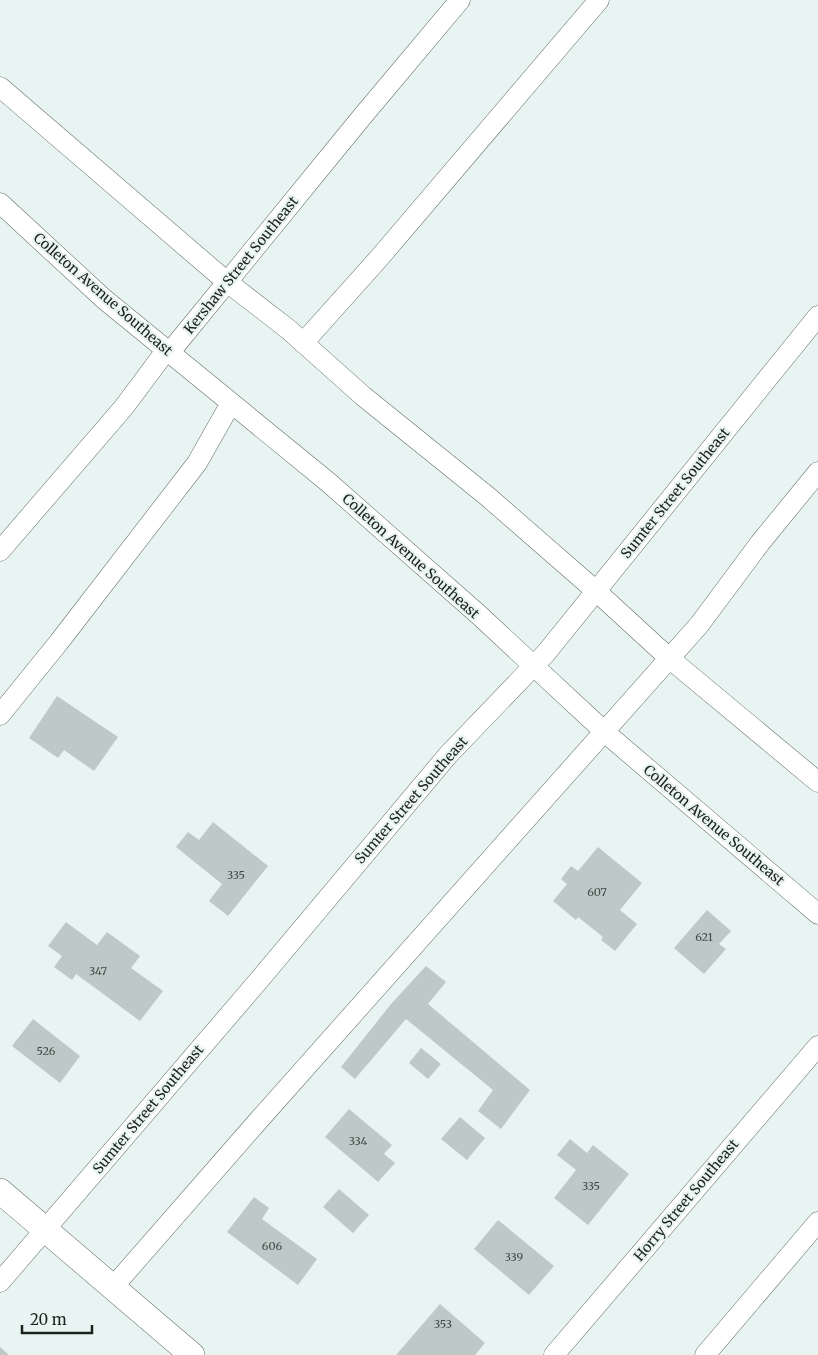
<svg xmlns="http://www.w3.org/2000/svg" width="818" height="1355" font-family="Merriweather,serif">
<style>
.building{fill:#bec9c7}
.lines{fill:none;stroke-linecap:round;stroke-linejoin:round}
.minor-casing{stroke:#626d6a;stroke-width:21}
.tertiary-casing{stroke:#626d6a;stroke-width:26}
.minor{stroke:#fff;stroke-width:20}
.tertiary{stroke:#fff;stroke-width:25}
.labels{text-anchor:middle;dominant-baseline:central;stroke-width:4.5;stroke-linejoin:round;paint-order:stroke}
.number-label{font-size:11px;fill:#444a49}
.street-label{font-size:14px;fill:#1c201f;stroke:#e8f4f1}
</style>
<rect width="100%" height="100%" fill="#e8f4f1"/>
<path class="building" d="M57,696L118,737L94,771L64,750L58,758L29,738Z
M213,822L268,866L228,916L209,901L222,884L176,847L188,832L199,840Z
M598,847L642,883L620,910L637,924L615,951L601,940L603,937L578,917L576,920L553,901L567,884L561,879L571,866L578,871Z
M707,910L731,931L719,944L726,949L704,974L674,948Z
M66,922L97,945L107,932L140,956L131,968L163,991L140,1021L76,974L72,980L54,967L62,956L48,946Z
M426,966L446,982L428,1004L530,1090L501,1129L478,1111L493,1090L406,1019L355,1079L341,1067L391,1004Z
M33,1019L80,1056L60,1083L12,1046Z
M421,1048L441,1064L428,1079L409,1063Z
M349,1109L392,1145L384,1154L395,1163L378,1182L325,1137Z
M460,1117L485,1138L467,1160L441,1139Z
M570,1139L587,1153L593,1145L629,1174L588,1225L554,1198L576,1170L557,1155Z
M339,1189L369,1215L353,1233L323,1207Z
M254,1197L269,1208L262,1219L317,1259L298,1285L227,1232Z
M498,1220L554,1266L529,1295L474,1249Z
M440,1304L485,1343L475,1355H396Z
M0,1347L9,1355H0Z"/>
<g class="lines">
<g class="minor-casing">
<path id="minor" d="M0,87L227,282L288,329L363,396L487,496L596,591L669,658L818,782
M0,203L104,299L328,482L479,615L608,735L818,914
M303,343L380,257L599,0
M0,551L124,407L162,356L170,352L361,118L460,0
M0,715L59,642L197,463L231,403
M0,1282L260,979L448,755L546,653L818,316
M113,1287L258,1121L699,625L760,543L818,472
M554,1355L818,1046
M705,1355L818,1222"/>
</g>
<g class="tertiary-casing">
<path id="tertiary" d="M0,1191L192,1355"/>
</g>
<use href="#minor" class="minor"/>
<use href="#tertiary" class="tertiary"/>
</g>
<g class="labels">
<g class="number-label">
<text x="236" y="875">335</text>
<text x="597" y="892">607</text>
<text x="704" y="937">621</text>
<text x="98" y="971">347</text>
<text x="46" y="1051">526</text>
<text x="358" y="1141">334</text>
<text x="591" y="1186">335</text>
<text x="272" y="1246">606</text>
<text x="514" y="1257">339</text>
<text x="443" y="1324">353</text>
</g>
<g class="street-label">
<text transform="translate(241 265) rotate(-51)">Kershaw Street Southeast</text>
<text transform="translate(103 294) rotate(41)">Colleton Avenue Southeast</text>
<text transform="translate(675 493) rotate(-51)">Sumter Street Southeast</text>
<text transform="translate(411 556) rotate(42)">Colleton Avenue Southeast</text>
<text transform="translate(411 800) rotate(-49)">Sumter Street Southeast</text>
<text transform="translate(714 825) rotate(40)">Colleton Avenue Southeast</text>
<text transform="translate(148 1109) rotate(-50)">Sumter Street Southeast</text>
<text transform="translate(686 1200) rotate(-50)">Horry Street Southeast</text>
</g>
</g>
<path d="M22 1325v8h70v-8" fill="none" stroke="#1c201f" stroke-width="2.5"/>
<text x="30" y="1325" font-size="15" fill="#1c201f" stroke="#e8f4f1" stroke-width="4" paint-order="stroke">20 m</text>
</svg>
